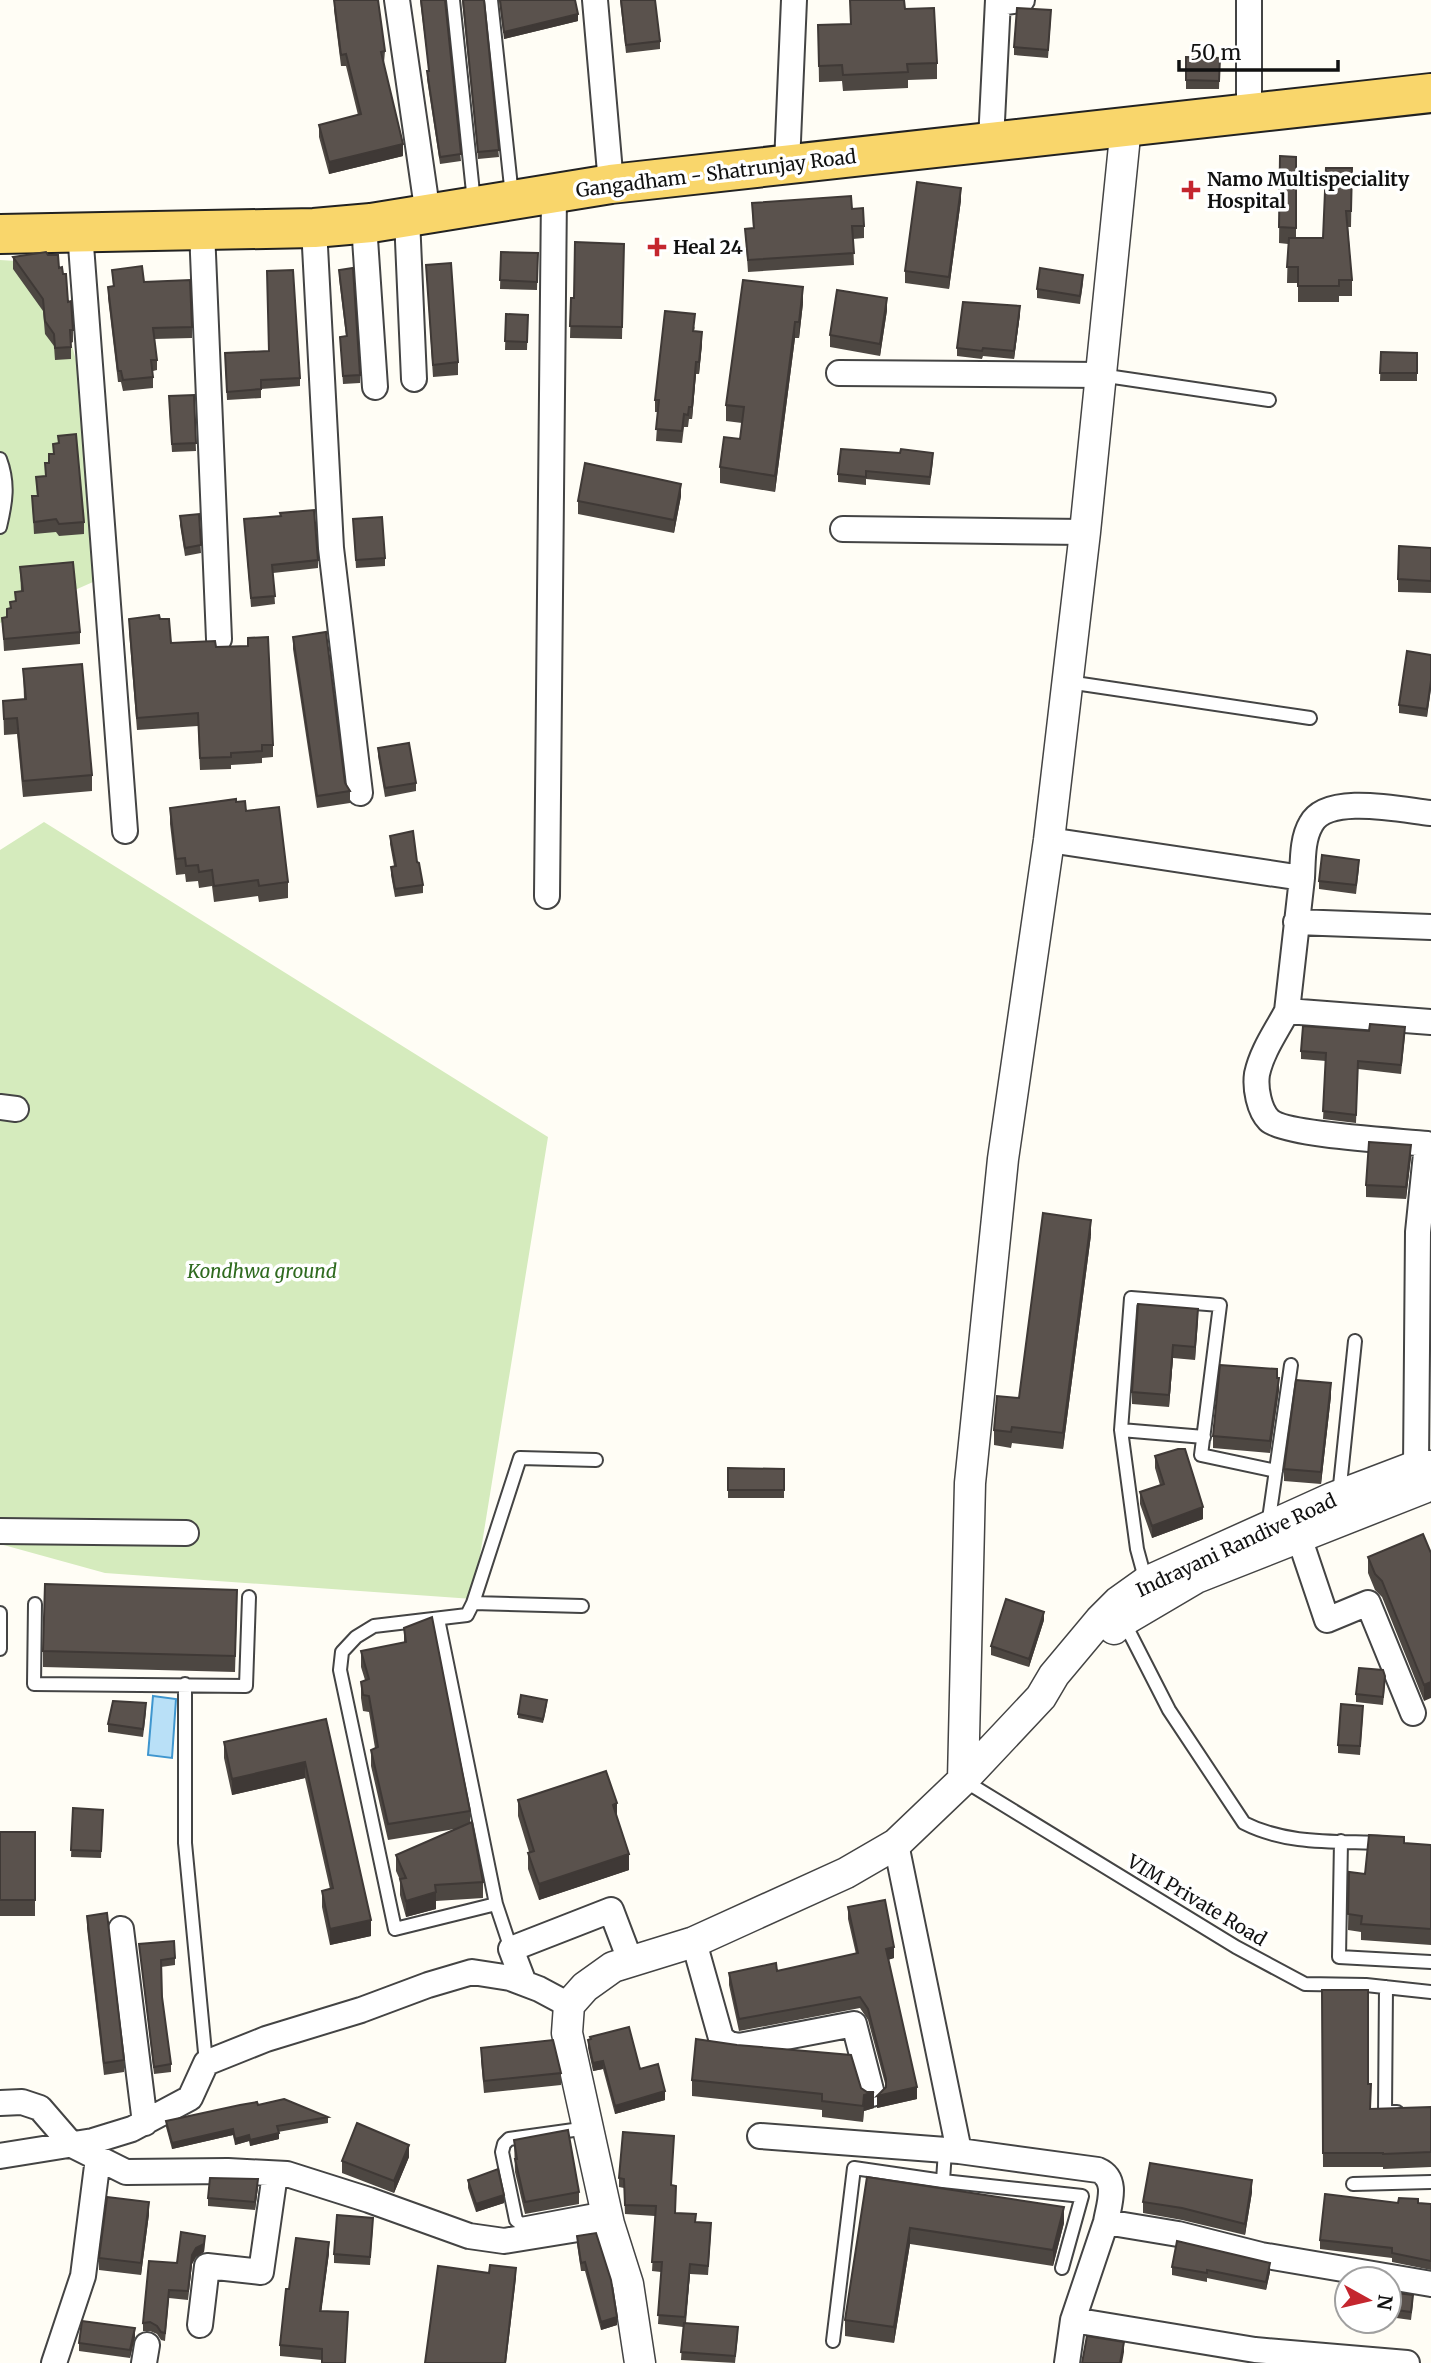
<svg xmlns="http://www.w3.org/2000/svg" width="1431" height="2363" font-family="Merriweather,serif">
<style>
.green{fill:#d5ebbd}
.water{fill:#b9e0f7;stroke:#3f96cf;stroke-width:2}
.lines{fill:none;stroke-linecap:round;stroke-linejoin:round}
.service-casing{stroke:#444;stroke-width:16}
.minor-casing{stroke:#444;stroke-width:28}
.tertiary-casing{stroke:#444;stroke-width:33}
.primary-casing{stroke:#222;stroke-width:42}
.service{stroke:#fff;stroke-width:12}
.minor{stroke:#fff;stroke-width:24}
.tertiary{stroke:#fff;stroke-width:30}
.primary{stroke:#f9d66b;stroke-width:38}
.wall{fill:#4d4742}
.shaded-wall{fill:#3f3936}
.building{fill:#5a524d;stroke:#3f3936;stroke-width:2}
.poi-dot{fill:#c4262e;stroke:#fff;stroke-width:2.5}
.labels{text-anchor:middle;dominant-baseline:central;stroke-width:7;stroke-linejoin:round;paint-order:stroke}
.street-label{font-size:19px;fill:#111;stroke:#fff}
.poi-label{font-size:19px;font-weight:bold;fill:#111;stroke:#fff;text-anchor:start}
.park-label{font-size:19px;font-style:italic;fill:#2f6b1f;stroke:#fff}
</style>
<rect width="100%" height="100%" fill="#fffdf5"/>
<path class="green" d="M0,260L48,263L91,412L93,582L0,623Z
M44,822L548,1137L473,1599L105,1573L0,1544V850Z"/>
<path class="water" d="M153,1696L176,1699L172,1758L148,1755Z"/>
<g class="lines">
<g class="service-casing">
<path id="service" d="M453,0L474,202
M491,0L512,196
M1100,375L1269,400
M0,459C9,483 6,502 0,527
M1068,682L1310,718
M1121,1430L1204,1437
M1339,1495L1355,1341
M1268,1526L1291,1365
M1146,1582L1137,1549L1121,1430L1131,1298L1220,1305L1201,1455L1276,1471
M473,1603L582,1606
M35,1604L34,1684L246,1686L249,1597
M0,1613V1649
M438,1619L496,1904
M1123,1620L1169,1710L1244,1823C1287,1845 1335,1841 1382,1843
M185,1684V1843L206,2063
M963,1780L1236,1947L1305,1984L1366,1985L1431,1992
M1341,1841L1339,1957L1431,1962
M511,1949L496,1904L395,1929L340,1670L342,1652L356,1637L374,1626L467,1615L473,1603L520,1458L596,1460
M1386,1987L1385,2112H1397
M588,2128L509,2139L504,2144L502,2152L516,2220L521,2224L606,2208
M943,2181L1082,2196L1062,2268
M1353,2184L1431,2182
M833,2341L854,2168L943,2181L945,2150"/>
</g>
<g class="minor-casing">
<path id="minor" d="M397,0L428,215
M595,0L611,184
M998,3L1022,0
M1249,112V0
M991,141L998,0
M787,164L794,0
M407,218L414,379
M364,224L375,387
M314,228L331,548L360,793
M202,230L219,639
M80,232L125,831
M839,373L1100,375
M843,529L1085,532
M1049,840L1302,878L1287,1011L1431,1022
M1302,878C1303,861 1302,839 1311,824C1327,793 1402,810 1431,813
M547,896L554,194
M1296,922L1431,927
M1287,1011C1276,1032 1262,1051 1257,1074C1255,1088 1259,1110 1269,1120C1284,1135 1400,1141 1427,1144L1418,1232L1416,1466L1422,1482
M0,1107L16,1109
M0,1531L186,1533
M1299,1537L1327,1620L1368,1603L1413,1713
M896,1844L959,2151L1098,2170C1119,2179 1109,2204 1106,2222
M121,1929L145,2123
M694,1942L721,2038L729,2044L739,2046L854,2024L872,2094
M524,1983L511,1949L611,1910L630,1960
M0,2103L22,2102L40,2108L72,2145L126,2172L228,2171L287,2174L369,2200L469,2236L504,2241L609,2224
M760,2136L959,2151
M0,2156L93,2141L132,2129L190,2098L206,2063L266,2039L361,2010L428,1985L472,1972L510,1978L539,1989L569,2005
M1073,2320L1255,2350L1407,2363
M200,2325L207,2266L261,2272L275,2174
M54,2363L83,2276L98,2158
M144,2363L147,2345
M1067,2363L1073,2320L1106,2222L1178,2234L1261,2255L1431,2284"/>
</g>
<g class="tertiary-casing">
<path id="tertiary" d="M1114,1629L1123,1621L1196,1578L1424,1488L1431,1482
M963,1780L970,1483L1003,1159L1049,840L1085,532L1126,126
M640,2363L628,2284L609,2224L567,2033L569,2005L585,1987L613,1967L694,1942L846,1873L896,1844L963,1780L1041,1697L1054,1675L1100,1620L1118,1602L1146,1582L1332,1498L1416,1466H1431"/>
</g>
<g class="primary-casing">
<path id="primary" d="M0,234L314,228L371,223L611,184L1431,93"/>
</g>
<use href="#service" class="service"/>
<use href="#minor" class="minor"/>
<use href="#tertiary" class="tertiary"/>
<use href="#primary" class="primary"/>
</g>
<path class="wall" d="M334,0L385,51L384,63L403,156L329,174L319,137V125L358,115L346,66H341L334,10Z
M420,0H445L461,161L440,164L427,79V71H429Z
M462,0H484L499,157L478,159Z
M499,0H575L578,21L504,39Z
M620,0H655L660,41V49L626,53Z
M850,0L905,9L937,63V79L908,80V88L843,91L842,81L819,82L818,25L850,24Z
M1051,18L1048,58L1014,55V47Z
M1220,58L1219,89H1186V80Z
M1280,156L1296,157V238H1323L1352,168L1351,227H1348L1352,280V296H1339V302H1298V283H1287L1288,244L1279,243Z
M961,200L949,289L905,283V271Z
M752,203L852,209L864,226V238L853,239L854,265L748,272L745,229H753Z
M624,244L622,339L570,338L571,298H574Z
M501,252L538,253L537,290L500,289Z
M13,257L59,268L68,302L73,330V342L71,343V359L55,360L54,346L45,334L43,311L13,269Z
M426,265L458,362V375L433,377Z
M112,270L144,282L192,327V338L154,339L157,360V370L153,371V388L123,391L121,382H118L108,298V287L113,286Z
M339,270L360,375V383L343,384L340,337L346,336L339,278Z
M1083,283L1080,304L1037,298V289Z
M803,303L799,338H795L775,492L720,483V467L740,439L742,423L726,421V405Z
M887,310L880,356L830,347V335Z
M506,314L528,315L527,350H505Z
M1020,314L1014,359L983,356L982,359L957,356V348Z
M695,326L694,331L702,344L699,374H696L692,419H689L688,427H684L682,443L656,441L658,412H655V400Z
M1381,352L1417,353V381H1380Z
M225,361L300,378V386L261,389V398L227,400Z
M194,395L196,451L172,452L169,405Z
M58,436L84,522V534L59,536L56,532L34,534L32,496H37L36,477L45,476V463H49V454H53V444L58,443Z
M933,461L930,485L866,479V485L838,482V474Z
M681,496L674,533L578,514V501Z
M199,514L201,553L185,556L180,525V516Z
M244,519L318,560V568L273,573L275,604L251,607Z
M353,519L385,558V566L356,568Z
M1431,548V593L1398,592V579Z
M20,567L80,632V644L4,651L2,618L7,617V609L10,608L15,601V592L21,591Z
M129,619H160L171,643L216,647L273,745V757L262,758V763L231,765V769L200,770L198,726L137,730L129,631Z
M293,637L345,783L350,791V803L317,808L293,649Z
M1431,655L1427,717L1399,713V705Z
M23,669L92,775V791L23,797L17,734L4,735L3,701L24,699Z
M378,748L416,783V791L385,797L378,756Z
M236,802L246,811L288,882V898L259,902L258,896L214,902L212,886L199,888L198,881L186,882L185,874L176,875L170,824V808Z
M390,836L423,885V893L395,897L391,875V867L394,866L390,844Z
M1359,868L1356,894L1319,889V881Z
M1405,1035L1401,1074L1358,1069L1356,1123L1323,1119L1326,1061L1301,1059V1051Z
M1411,1157L1406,1199L1366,1197V1185Z
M1091,1235L1063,1449L1012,1443L1011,1448L994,1445V1430L1019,1398Z
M1198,1309L1195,1360L1173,1358L1169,1407L1132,1404V1392Z
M1277,1378L1279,1390L1270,1453L1213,1448V1436Z
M1331,1396L1321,1484L1284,1481V1469Z
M1155,1456L1203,1519L1152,1538L1140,1504V1492L1160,1485L1155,1468Z
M728,1468L784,1469V1498H728Z
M1431,1553L1424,1701L1382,1597L1375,1590L1368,1573V1557Z
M237,1606L235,1672L43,1667V1651Z
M1044,1620L1029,1667L991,1655V1646Z
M404,1628L470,1811V1823L483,1882V1898L436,1901V1909L406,1917L400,1895V1880L396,1871V1855L455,1829L388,1840L371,1766V1750L375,1748L369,1712L363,1711L361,1698V1682L365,1680L361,1667V1651L404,1643Z
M1385,1684L1383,1705L1356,1702V1694Z
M547,1704L543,1723L518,1718V1714Z
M146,1712L143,1737L108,1732V1724Z
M1363,1714L1360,1755L1338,1753V1745Z
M326,1719L371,1936L330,1945L322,1907V1891L330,1889L305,1778L232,1795L224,1758V1742Z
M518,1800L617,1817L629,1870L539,1900L528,1869V1853L529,1852L518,1816Z
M73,1808L103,1817L101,1858L71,1857Z
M0,1832H35V1916H0Z
M1404,1843L1431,1845V1945L1361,1940V1932L1348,1930L1349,1872L1365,1874Z
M848,1907L894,1958L888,1960L917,2099L877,2108L886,2087L868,2020L860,2008L739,2031L729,1985V1973L777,1971L856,1954L848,1919Z
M87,1916L124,2060V2072L104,2075L87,1928Z
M139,1944L175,1958V1965L161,1967L162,1997L171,2064V2072L154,2074Z
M1322,1990L1368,2084L1370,2109L1431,2107V2167L1383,2169V2167H1323Z
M588,2040L640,2069L665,2100L615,2114L603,2069L593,2071L588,2048Z
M481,2048L561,2073V2085L484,2093L481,2060Z
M692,2080L861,2088L867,2092L874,2108L864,2111L863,2122L822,2117V2110L692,2096Z
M258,2105L328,2117V2123L278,2132L279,2139L250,2146L249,2141L235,2145L233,2135L172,2149L166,2127V2121Z
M514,2140L579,2192V2204L525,2214L515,2172Z
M409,2157L394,2193L342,2173V2161Z
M867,2177L1064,2223L1053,2266L910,2244L894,2343L845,2336V2320Z
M619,2178L672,2185L675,2213L696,2222L711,2233L708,2275L690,2274L686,2323L738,2335L735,2363L681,2360L683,2327L658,2324L661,2272L652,2271L655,2216L625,2214L624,2188L619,2187Z
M468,2180L504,2203L476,2212L468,2188Z
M258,2187L255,2210L208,2206V2198Z
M1252,2192L1245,2235L1182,2220L1143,2213V2202Z
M1398,2203L1431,2204V2270L1392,2262V2258L1320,2249V2240Z
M149,2214L141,2275L99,2270V2258Z
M373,2226L370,2265L334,2263V2254Z
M577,2236L617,2325L601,2330L585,2271H581L577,2244Z
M205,2244L204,2252L196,2257L192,2264L188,2300L169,2298L165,2341L161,2340L157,2334L150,2331H143V2323L177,2263Z
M329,2253L321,2311L348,2323L322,2360L280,2356V2345L289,2289Z
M1172,2267L1270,2272L1266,2290L1207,2278V2282L1172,2275Z
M1389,2292L1413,2303L1411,2320L1389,2317Z
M135,2337L130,2358L79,2351V2343Z"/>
<path class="shaded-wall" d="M578,14V21L504,39V32Z
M403,144V156L329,174V162Z
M961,188V200L949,289V277Z
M803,287V303L799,338V322Z
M887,298V310L880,356V344Z
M1020,306V314L1014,359V351Z
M795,322V338L775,492V476Z
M702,332V344L699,374V362Z
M696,362V374L692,419V407Z
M681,484V496L674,533V520Z
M1431,681V689L1427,717V709Z
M1411,1145V1157L1406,1199V1187Z
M1091,1220V1235L1063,1449V1433Z
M1198,1309V1321L1195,1360V1347Z
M1173,1345V1358L1169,1407V1395Z
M1279,1378V1390L1270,1453V1441Z
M1331,1383V1396L1321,1484V1472Z
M1203,1507V1519L1152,1538V1526Z
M1044,1612V1620L1029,1667V1659Z
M1431,1682V1698L1424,1701V1685Z
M305,1762V1778L232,1795V1779Z
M617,1803V1819L613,1805Z
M629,1854V1870L539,1900V1884Z
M436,1892V1909L406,1917V1901Z
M371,1920V1936L330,1945V1929Z
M894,1947V1958L886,1960V1949Z
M603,2061V2069L593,2071V2063Z
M917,2087V2099L877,2108V2096Z
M665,2091V2100L615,2114V2106Z
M874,2092V2108L864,2111L863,2122L864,2095Z
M233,2129V2135L172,2149V2143Z
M279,2133V2139L250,2146V2140Z
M249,2135V2141L235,2145V2139Z
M409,2145V2157L394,2193V2181Z
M258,2179V2187L255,2210V2202Z
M1252,2180V2192L1245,2235V2224Z
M504,2195V2203L476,2212V2204Z
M149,2202V2214L141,2275V2263Z
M1064,2207V2223L1053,2266V2250Z
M910,2228V2244L894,2343V2327Z
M205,2236L204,2252L196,2257L192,2264L188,2300L192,2255L196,2248Z
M329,2242V2253L320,2322V2311Z
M1270,2263V2272L1266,2290V2282Z
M690,2264V2274L685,2327V2317Z
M516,2268V2278L506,2363H505Z
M617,2317V2325L601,2330V2322Z
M135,2328V2337L130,2358V2350Z
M1124,2342V2352L1122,2363H1120Z"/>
<path class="building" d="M334,0H378L385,51L381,52L403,144L329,162L319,125L361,114L346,54L341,55Z
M421,0H445L461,154L440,157L427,71H429Z
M463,0H484L499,150L478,152Z
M500,0H575L578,14L504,32Z
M621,0H655L660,41L626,45Z
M850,0H904L905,9L934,8L937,63L907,64L908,72L843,75L842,65L819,66L818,25L851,24Z
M1017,8L1051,10L1048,50L1014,47Z
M1186,57L1220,58L1219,81L1186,80Z
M1280,156L1296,157V228L1279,227Z
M1326,168H1352L1351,211H1346L1352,280H1339V286H1298V267H1287L1289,238H1323Z
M917,182L961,188L949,277L905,271Z
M851,196L852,209L863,208L864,226H852L854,253L748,260L745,229L754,228L752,203Z
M575,242L624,244L622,327L570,326L571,298H574Z
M46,252L48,255H58L59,268L62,267L63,274H66L68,302L71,301L73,330H70L71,347L55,348L54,334L45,321L43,299L13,257Z
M501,252L538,253L537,282L500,280Z
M451,263L458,362L433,365L426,265Z
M142,266L144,282L190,280L192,327L153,328L157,360H151L153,377L123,380L121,371H118L108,287L114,286L112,270Z
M353,268L360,375L343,376L340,337L347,336L339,270Z
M1040,268L1083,275L1080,296L1037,289Z
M293,270L300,378L261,380V389L227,392L225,353L269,351L267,271Z
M743,280L803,287L799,322H795L775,476L720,467L724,437L740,439L744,407L726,405Z
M837,290L887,298L880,344L830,335Z
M963,302L1020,306L1014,351L983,348L982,351L957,348Z
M665,311L695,314L693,331L702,332L699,362H696L692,407H689L688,415L684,414L682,431L656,429L659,400H655Z
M506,314L528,315L527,342L505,341Z
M1381,352L1417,353V373H1380Z
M194,395L196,443L172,444L169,396Z
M76,434L84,522L59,524L56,519L34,522L32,496H38L36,477L46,476L45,463H49V454H54L53,444L59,443L58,436Z
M841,449L900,453L901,449L933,453L930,477L866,471V477L838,474Z
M585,463L681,484L674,520L578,501Z
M314,510L318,560L272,565L275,596L251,598L244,519L281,516L280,513Z
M199,514L201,545L185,548L180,516Z
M382,517L385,558L356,560L353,519Z
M1399,546L1431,548V581L1398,579Z
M73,562L80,632L4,639L2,618L7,617V609L11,608L10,602L16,601L15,592L23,591L20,567Z
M159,615L160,619H169L171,643L215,641L216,647L248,646V638L268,637L273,745H262V751L231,753V757L200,758L198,713L137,718L129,619Z
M326,632L345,783L350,791L317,796L293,637Z
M1407,651L1431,655V681L1427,709L1399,705Z
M82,664L92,775L23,781L17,718L4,719L3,701L26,699L23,669Z
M409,743L416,783L385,788L378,748Z
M236,799V802L245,801L246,811L279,807L288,882L259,886L258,880L214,886L212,870L199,872L198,865L186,866L185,858L176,859L170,808Z
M413,831L417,862L419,863L423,885L395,889L391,867L396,866L390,836Z
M1322,855L1359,860L1356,885L1319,881Z
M1370,1024L1405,1027L1401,1065L1358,1061L1356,1115L1323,1111L1326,1053L1301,1051L1303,1026L1369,1031Z
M1369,1142L1411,1145L1406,1187L1366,1185Z
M1043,1213L1091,1220L1063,1433L1012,1427L1011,1432L994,1430L997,1396L1019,1398Z
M1138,1304L1198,1309L1195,1347L1173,1345L1169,1395L1132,1392Z
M1220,1365L1277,1369V1378H1279L1270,1441L1213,1436Z
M1296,1380L1331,1383L1321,1472L1284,1469Z
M1178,1449H1185L1203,1507L1152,1526L1140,1492L1164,1484L1155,1456Z
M728,1468L784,1469V1490H728Z
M1423,1534L1431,1553V1682L1424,1685L1382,1581L1375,1574L1368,1557Z
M45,1584L237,1590L235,1656L43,1651Z
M1006,1599L1044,1612L1029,1659L991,1646Z
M432,1617L470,1811L388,1824L371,1750L378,1747L369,1696L363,1695L361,1682L369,1679L361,1651L406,1642L404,1628Z
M1359,1668L1383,1670L1385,1676L1383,1697L1356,1694Z
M521,1695L547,1700L543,1719L518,1714Z
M113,1701L146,1703L143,1729L108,1724Z
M1341,1704L1363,1706L1360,1746L1338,1745Z
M326,1719L371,1920L330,1929L322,1891L333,1888L305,1762L232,1779L224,1742Z
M606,1771L617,1803L613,1805L629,1854L539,1884L528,1853L534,1851L518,1800Z
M73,1808L103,1810L101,1851L71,1850Z
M472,1822L483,1882L435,1885L436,1892L406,1901L400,1879L406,1878L396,1855Z
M0,1832H35V1900H0Z
M1369,1835L1404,1837V1843L1431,1845V1929L1361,1924L1362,1916L1348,1914L1349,1872L1365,1874Z
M885,1900L894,1947L886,1949L917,2087L877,2096L886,2087V2079L868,2009L860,1997L739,2019L729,1973L776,1963L777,1971L858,1953L848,1907Z
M107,1913L124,2060L104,2063L87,1916Z
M174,1941L175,1958L161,1960L162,1997L171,2064L154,2067L139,1944Z
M1322,1990H1368V2084H1371L1370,2109L1431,2107V2152L1383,2154V2153H1323Z
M629,2027L640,2069L658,2064L665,2091L615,2106L603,2061L593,2063L588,2040L591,2039L590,2037Z
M696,2039L737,2045L851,2055L861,2088L867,2092H874L864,2095L863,2106L822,2101V2094L692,2080Z
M553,2040L561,2073L484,2081L481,2048Z
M284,2099L328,2117L277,2126L279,2133L250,2140L249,2135L235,2139L233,2129L172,2143L166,2121L240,2105L257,2102L258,2105Z
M357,2123L409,2145L394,2181L342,2161Z
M568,2130L579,2192L525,2202L515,2159H517L514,2140Z
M623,2132L674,2136L671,2185L676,2186L675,2213L696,2214L695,2222L711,2223L708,2266L690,2264L685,2317L658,2315L662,2262H652L656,2206L625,2205L624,2179L619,2178Z
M1150,2163L1252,2180L1245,2224L1182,2208L1143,2202Z
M498,2169L504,2195L476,2204L468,2180Z
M867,2177L1064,2207L1053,2250L910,2228L894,2327L845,2320Z
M210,2178L258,2179L255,2202L208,2198Z
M1325,2194L1398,2203L1399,2198L1418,2199V2203L1431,2204V2261L1392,2253V2248L1320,2240Z
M107,2197L149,2202L141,2263L99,2258Z
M337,2215L373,2218L370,2257L334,2254Z
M181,2232L205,2236L204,2244L196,2248L192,2255L188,2291L169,2290L165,2333L161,2332L157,2326L150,2322L143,2323L149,2261L177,2263Z
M596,2233L611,2280L617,2317L601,2322L585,2262L581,2263L577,2236Z
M296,2238L329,2242L320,2311L348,2312L345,2363H322V2349L280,2345L286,2289H289Z
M1177,2241L1270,2263L1266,2282L1207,2270V2273L1172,2267Z
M490,2265L516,2268L505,2363H425L438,2266L489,2273Z
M1389,2292L1413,2295L1411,2312L1389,2309Z
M82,2321L135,2328L130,2350L79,2343Z
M684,2323L738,2327L735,2356L681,2352Z
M1087,2336L1124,2342L1120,2363H1082Z"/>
<g class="poi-dot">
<path d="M1187.5 179.5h7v7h7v7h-7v7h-7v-7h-7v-7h7z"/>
<path d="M653.5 236.5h7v7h7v7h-7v7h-7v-7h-7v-7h7z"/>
</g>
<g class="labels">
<g class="street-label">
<text transform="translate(716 173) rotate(-7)">Gangadham - Shatrunjay Road</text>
<text transform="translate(1236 1545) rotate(-25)">Indrayani Randive Road</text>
<text transform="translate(1197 1900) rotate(31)">VIM Private Road</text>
</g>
<g class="poi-label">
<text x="1207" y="179">Namo Multispeciality<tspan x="1207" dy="22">Hospital</tspan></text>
<text x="673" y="247">Heal 24</text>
</g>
<g class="park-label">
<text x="262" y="1271">Kondhwa ground</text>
</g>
</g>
<g transform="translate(1368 2300) rotate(98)"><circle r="33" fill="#ffffff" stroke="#a0a0a0" stroke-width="2"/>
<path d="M0-5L12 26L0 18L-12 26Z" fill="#c4262e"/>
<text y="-10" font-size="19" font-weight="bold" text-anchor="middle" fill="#111111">N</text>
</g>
<path d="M1179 60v10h159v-10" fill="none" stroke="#111111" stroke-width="3.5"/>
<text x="1190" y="60" font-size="21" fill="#111111" stroke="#ffffff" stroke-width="5" paint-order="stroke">50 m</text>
</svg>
